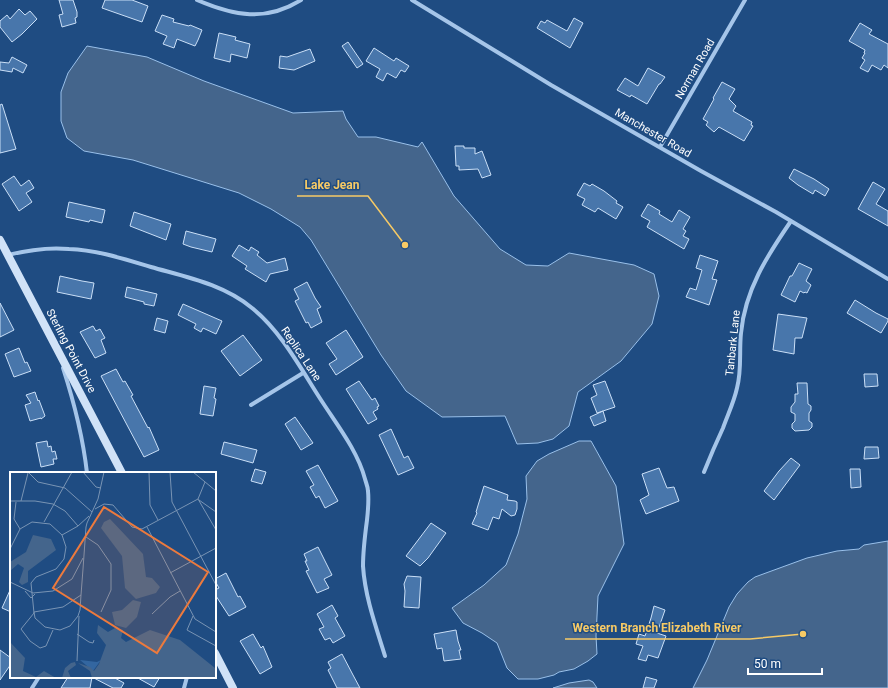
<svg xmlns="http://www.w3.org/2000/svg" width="888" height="688" font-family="Roboto,sans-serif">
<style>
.water{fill:#44658c;stroke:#99c0ea}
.building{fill:#4876ab;stroke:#cadff7}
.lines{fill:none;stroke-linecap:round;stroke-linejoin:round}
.street{stroke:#a5c5e9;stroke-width:4}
.secondary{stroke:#d0e2f7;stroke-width:8}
.labels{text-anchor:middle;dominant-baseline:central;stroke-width:3;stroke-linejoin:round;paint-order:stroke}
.street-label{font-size:11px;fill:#fff;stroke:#1f4c82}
.inset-road{fill:none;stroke:#7994b4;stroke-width:1}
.view{fill:#ed7a3d;fill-opacity:0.15;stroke:#ed7a3d;stroke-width:2}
.inset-edge{fill:none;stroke:#fff;stroke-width:2}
.leader{fill:none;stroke:#f7ca65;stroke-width:1.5}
.callout-dot{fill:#f7ca65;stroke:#1f4c82;stroke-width:1.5}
.callout-label{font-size:12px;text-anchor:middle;font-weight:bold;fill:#f7ca65;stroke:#1f4c82;stroke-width:3;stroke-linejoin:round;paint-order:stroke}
</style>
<rect width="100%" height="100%" fill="#1f4c82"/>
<path class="water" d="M87,46L147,57L204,81L293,113L343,111L346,119L358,137H376L418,147L422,142L454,196L500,249L526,265L548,266L569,253L634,265L654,274L659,296L652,324L621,361L578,392L569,426L553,439L538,443L517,444L505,416L442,417L406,391L381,355L311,240L300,227L271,209L239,193L133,160L84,151L67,138L61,121V92L68,73Z
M579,441H591L616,486L624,544L598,596L596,636L597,654L588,661L574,669L559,672L554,675L538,679H518L507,668L497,643L482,633L463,623L452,608L484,585L506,565L518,534L527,499L526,476L537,461L549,454Z
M888,541V688H693L707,660L729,607L737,594L748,582L755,577L807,558L837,551L859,549L864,545Z
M589,680L593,682L597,688H553L569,683Z"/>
<path class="building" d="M59,0H73L77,12V17L75,18L76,23L62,27L59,15L63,14Z
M105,0H132L148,6L142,22L102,8Z
M19,9L25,15L30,11L37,19L22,34L12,42L0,27V21L7,15L10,19Z
M162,15L174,19L173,22L189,26L190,25L202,30L198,40L195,46L177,39L174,48L163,44L167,36L155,31Z
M574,18L583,23L570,48L537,28L541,21L545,23L547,20L567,31Z
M860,23L872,30L869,34L888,44V68L884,65L881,70L872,65L868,72L860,68L865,60L862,58L865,53H864L865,50L849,41Z
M219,33L236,37L235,40L250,44L247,58L231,54L230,62L214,58Z
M348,42L363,64L357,68L342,46Z
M374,48L394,61L396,58L409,66L405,72L401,70L396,78L387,73L383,81L376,77L380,69L366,61Z
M310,49L315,61L294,70L279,68L280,56L287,57Z
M12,57L27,65L23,73L13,68L12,72L0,70V62L9,63Z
M648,68L665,77L660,84H659L647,104L631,95L630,97L617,90L625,78L638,86Z
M722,82L735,89L729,99L736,106L733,111L752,122L751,125L753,126L744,141L719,127L714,132L706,125L708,122L703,119L714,99L713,98Z
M2,104L16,149L0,153V105Z
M455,146H464V148H475V154L482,151L491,175L482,178L478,169L459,170V166H456Z
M794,169L814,179L829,189L825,196L815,190L813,194L798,185L789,178Z
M14,176L21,186L29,180L34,188L26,193L32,202L19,211L2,184Z
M873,182L885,189L876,204L888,211V226L858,209Z
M584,183L590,186L592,184L604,191L617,201L616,203L623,207L616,219L598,208L595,212L582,205L585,199L577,195Z
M69,202L105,210L102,223L90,220L89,222L66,217Z
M648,204L660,211L659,214L672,222L679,210L690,217L683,229L686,231L683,236L689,239L684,249L647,227L650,221L641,216Z
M134,212L171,224L166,240L130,226Z
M186,231L216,239L212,252L191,247L183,244Z
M239,245L249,251L251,247L259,252L257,255L267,263L285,258L288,270L270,274L266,282L245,269L247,266L232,256Z
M700,255L718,261L712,279L717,280L709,305L686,297L690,288L696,290L702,270L696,268Z
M799,263L812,269L806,281L811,285L807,293L805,292L804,293L800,291L795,302L781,295L790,276H792Z
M60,276L82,281L94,283L91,299L57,292Z
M307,282L315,298L321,307L317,309L322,322L311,328L308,322L306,323L295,301L299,299L294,289Z
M127,287L157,294L154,306L144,304V302L125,297Z
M855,300L876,313L888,319V321L881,333L847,313Z
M0,303L14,330L0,337Z
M183,304L222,321L216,334L203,328L201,332L194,328L196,324L178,315Z
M778,314L807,318L802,338H795L794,354L773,350Z
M157,318L168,321L165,333L154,330Z
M93,326L96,331L100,329L105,338L101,340L106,353L95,358L80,332Z
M346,330L363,357L336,375L329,364L337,359L326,343Z
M243,335L262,360L240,376L221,351Z
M19,348L25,363L27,362L31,371L14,377L5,354Z
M116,369L123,382L125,381L133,395L131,396L148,428L149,427L159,450L144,457L101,376Z
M864,374H877L878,386L865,387Z
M359,381L372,400L375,398L379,406L377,407L378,409L373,412L377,419L368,424L346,389Z
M605,381L615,407L597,413L591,398L597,395L593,385Z
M797,383H807L808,404L811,406V410L809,413V421L812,423V427L809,430L795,431L792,428V424L795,421V414L791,412V407L795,402V394H798Z
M204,386L216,388L214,398L216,399L213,416L200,414Z
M35,392L38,401L39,400L45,416L41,419V418L30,421L25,405L31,403L26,395Z
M603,411L606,421L594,426L590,417Z
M295,417L313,443L301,450L285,424Z
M391,429L404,458L408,456L414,468L398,475L379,435Z
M47,441L48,447L51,446L52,452L55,451L57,459H53L54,464L41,467L36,443Z
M224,442L257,450L253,463L221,454Z
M865,447H878L879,458L864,459Z
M791,458L800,465L774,500L764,491L779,471Z
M318,465L338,501L325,508L319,496L316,498L310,487L314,485L306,471Z
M659,468L667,488L674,487L679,501L646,514L640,500L649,495L642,474Z
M255,469L266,472L262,484L251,481Z
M850,469H860L861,487L851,488Z
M484,486L508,495L507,500L515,501L517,502V509L515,515L511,516L502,509L499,519L493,517L488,530L472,524L477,513L476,512Z
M431,523L446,533L428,558L420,566L406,556Z
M318,547L332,575L324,579L329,588L317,593L306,571L309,570L305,561H307L304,554Z
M226,573L238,597L240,596L246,607L229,616L216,596L215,590L219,588L215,581V579Z
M407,576L421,577L419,608L404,607L405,591L404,584Z
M11,588V612L2,608Z
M332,605L338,616L335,618L345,636L333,643L330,638L325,640L319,629L324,627L317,614Z
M654,606L665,610L657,633L666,636L658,658L648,655L646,661L638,659L643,646L636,644L639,634L645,636L651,618Z
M456,630L458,641L461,650H459L461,659L444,661L442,648L437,649L434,634Z
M253,634L261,648L263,646L272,667L260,674L240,641Z
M0,650L11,658V664L0,680Z
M342,654L353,675L360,688H337L328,670L331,668L328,662Z
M68,677H113L124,683L121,688H113L92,677L90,688H61Z
M136,677H160L154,687Z
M646,677L657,680L654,688H643Z"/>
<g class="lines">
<path class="street" d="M197,0C234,16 266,22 301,0
M412,0L551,85L701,171L776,212L888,279
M660,147L745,0
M8,255C28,250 48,247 69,249C97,250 124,259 151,267C186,277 223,284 252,308C282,332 302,371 323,403C338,426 358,452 365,479C366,483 368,487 368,491C369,501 368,511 367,520C365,535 363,550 363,566C365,597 376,627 385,656
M63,368C74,402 83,438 87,473
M251,405L303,373
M704,472C710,457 716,443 723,428C728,414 734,402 737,388C742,370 739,351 741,333C745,290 767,256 791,221
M32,688L39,677
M184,688L187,677"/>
<path class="secondary" d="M0,240L122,473
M215,653L233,688"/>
</g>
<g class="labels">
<g class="street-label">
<text transform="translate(695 69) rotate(-60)">Norman Road</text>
<text transform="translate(653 133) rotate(30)">Manchester Road</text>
<text transform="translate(733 343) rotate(-84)">Tanbark Lane</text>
<text transform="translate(71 351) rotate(62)">Sterling Point Drive</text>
<text transform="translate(301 354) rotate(56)">Replica Lane</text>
</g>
</g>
<g transform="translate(10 472)">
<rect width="206" height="206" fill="#1f4c82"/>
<path d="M70,188L87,190L91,188L83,199Z" fill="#3366a0"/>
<path d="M100,47L133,82L136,105L142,106L150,115L146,121L126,127L115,116L112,84L91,56L94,50ZM23,63L41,67L46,78L18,99V110L12,113L9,110L14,96L8,92L0,99V90L16,80ZM123,128L131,130L127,145L116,156L105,153L102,140L112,138ZM88,153L98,160L105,156L113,158L111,166L116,170L140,158L170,168L205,196L206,206H82L80,199L68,191L80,195L84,199L89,192L96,173L87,161ZM0,170L15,186L13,199L26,205L34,199L46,206H0ZM65,190L66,193L58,199L61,206H52L55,196L61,191Z" fill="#44658c"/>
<path class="inset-road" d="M18,0L28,10L55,16L82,40M73,0L86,15L91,16M139,0L140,33L148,48M160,0L162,30L206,113M183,0L206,19M188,27L206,58M189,28L206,40M0,29H25L43,32L55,39L68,54M11,29L18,1M6,30L4,47L10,57M85,37L94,32L103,33L122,55L132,57L188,27L195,10M34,50L62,0M137,55L185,147L206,160M52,63L68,54L79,44M76,65L88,73L101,92V118L91,140M0,77L10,57L22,50L40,52L52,63L56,75L54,87L46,97L26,105L21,111L24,141L11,157L20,169L30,176L36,174L43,158M160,101L206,76M0,110L23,121L43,119L62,107L73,86M15,119L21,126L25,122M71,123L53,135L24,140L25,146L35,155L50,158L60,154L68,144L70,138L71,123L73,97L76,55L77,51L88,27L94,0M142,142L160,125L170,119M183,144L177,158L206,174M67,162L79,170L83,171L84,168M67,189L69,144"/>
<path class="view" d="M94,35L198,100L147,181L43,116Z"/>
<rect width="206" height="206" class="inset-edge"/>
</g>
<path class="leader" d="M405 245L368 196H297M803 634L750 639H565"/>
<g class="callout-dot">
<circle cx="405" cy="245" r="4"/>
<circle cx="803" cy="634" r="4"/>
</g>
<g class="callout-label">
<text x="332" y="189">Lake Jean</text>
<text x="657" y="632">Western Branch Elizabeth River</text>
</g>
<path d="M748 668v6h74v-6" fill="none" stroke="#ffffff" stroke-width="2"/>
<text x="754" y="668" font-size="12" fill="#ffffff" stroke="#1f4c82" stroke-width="3" paint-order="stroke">50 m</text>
</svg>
